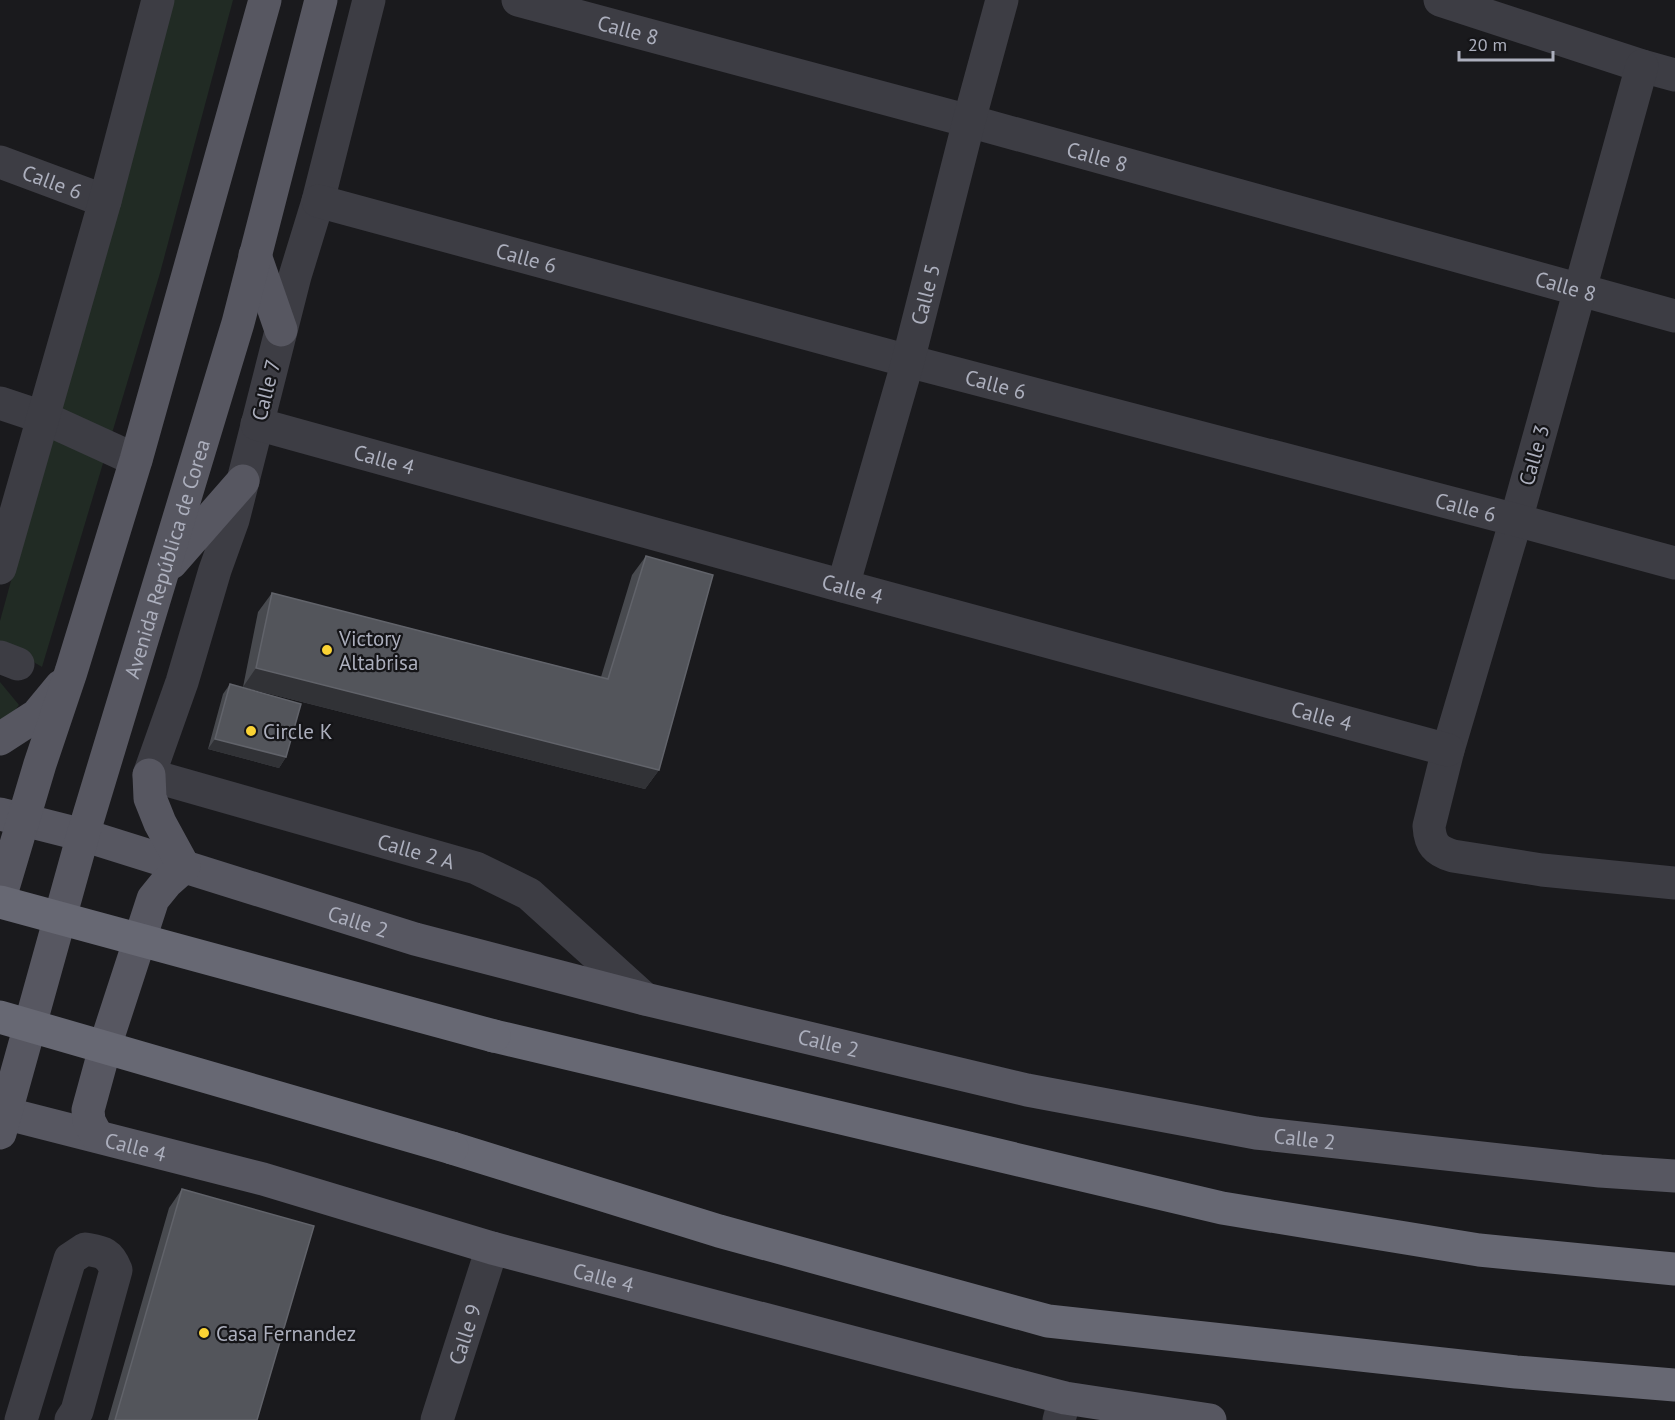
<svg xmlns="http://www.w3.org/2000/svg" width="1675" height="1420" font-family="'PT Sans',sans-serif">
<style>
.green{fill:#212b24}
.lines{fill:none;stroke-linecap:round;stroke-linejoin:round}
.minor{stroke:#3d3d44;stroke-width:33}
.major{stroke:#575761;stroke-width:33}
.highway{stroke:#676873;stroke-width:33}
.highway-bridge{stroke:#676873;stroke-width:33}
.wall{fill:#484a4f}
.shaded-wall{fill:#313236}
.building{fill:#53555b;stroke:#61636a;stroke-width:1.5}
.poi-dot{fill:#fbd334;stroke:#151518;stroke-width:2}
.labels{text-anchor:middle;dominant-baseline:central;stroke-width:4.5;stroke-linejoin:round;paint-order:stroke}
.street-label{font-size:21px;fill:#acafbd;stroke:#151518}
.poi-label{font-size:21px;fill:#acafbd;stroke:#151518;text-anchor:start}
</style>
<rect width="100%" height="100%" fill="#1a1a1d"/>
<path class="green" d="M170,0H233L160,273L42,667L0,642V621Z
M0,682L19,705L0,730Z"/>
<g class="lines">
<g class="minor">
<path id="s1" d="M369,0L318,201L295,276L233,520L215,570L182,682L149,775L476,868L529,894L645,999"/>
<path id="s2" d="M518,0L969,121L1675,316"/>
<path d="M1440,0L1642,66L1675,75"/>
<path d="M1642,66L1516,520L1448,750L1429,826C1430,844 1436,851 1453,856L1542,870L1675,883"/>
<path id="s3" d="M0,162L105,201"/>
<path id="s4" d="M318,201L908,361L1516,520L1675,563"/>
<path d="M0,403L42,417L136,460"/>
<path id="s5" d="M257,424L843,586L1448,750"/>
<path d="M0,568L105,201L158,0"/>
<path id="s6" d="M843,586L908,361L969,121L1002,0"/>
<path d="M0,657L18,664"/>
<path d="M21,1420L70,1259L85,1249C102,1252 109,1252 116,1270L77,1411L71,1420"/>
<path id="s7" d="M437,1420L492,1248"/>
<path d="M1059,1420L1065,1398"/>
</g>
<g class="major">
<path d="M255,255L281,330"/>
<path d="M171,563L243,481"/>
<path d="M0,739L37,715L61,686"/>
<path id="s8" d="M0,814L83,835L415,939L645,999L1027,1090L1256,1133L1600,1171L1675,1176"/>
<path d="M0,898L40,764L71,672L136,460L265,0"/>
<path id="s9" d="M0,1112L263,1179L492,1248L1065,1398L1210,1420"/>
<path id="s10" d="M0,1133L83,835L238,323L321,0"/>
<path d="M97,1136L89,1121L88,1110L108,1037L153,899L166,883L184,867L160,823L150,798L149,775"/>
</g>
<path class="highway" d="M494,1036L1222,1208L1479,1250L1675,1269
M452,1148L719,1231L1048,1321L1516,1372L1675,1385"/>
<path class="highway-bridge" d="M0,902L494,1036
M0,1017L452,1148"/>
</g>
<path class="wall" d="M646,556L659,770L645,789L243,687L258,612L272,593L601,677L632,575Z
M230,684L286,757L279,768L208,749L223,694Z
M182,1189L257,1420H108L169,1208Z"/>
<path class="shaded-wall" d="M256,668L659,770L645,789L243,687Z
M215,739L286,757L279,768L208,749Z"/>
<path class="building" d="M646,556L713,575L659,770L256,668L272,593L608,679Z
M230,684L301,704L286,757L215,739Z
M182,1189L314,1226L257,1420H115Z"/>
<g class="poi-dot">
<circle cx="327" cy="650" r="6"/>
<circle cx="251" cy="731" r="6"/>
<circle cx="204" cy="1333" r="6"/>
</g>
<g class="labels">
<g class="street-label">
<text stroke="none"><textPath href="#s2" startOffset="114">Calle 8</textPath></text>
<text stroke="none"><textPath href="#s2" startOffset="600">Calle 8</textPath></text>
<text stroke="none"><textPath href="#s3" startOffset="56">Calle 6</textPath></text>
<text stroke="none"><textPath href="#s4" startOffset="216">Calle 6</textPath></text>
<text stroke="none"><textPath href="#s2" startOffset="1086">Calle 8</textPath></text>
<text stroke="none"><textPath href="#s6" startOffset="303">Calle 5</textPath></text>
<text stroke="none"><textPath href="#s4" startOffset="702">Calle 6</textPath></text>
<text transform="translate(266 390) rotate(-76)">Calle 7</text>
<text transform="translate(1534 455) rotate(-74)">Calle 3</text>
<text stroke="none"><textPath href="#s5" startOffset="132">Calle 4</textPath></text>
<text stroke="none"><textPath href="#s4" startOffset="1188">Calle 6</textPath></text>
<text stroke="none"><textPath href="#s10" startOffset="598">Avenida República de Corea</textPath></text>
<text stroke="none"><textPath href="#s5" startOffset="618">Calle 4</textPath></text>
<text stroke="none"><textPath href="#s5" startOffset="1104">Calle 4</textPath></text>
<text stroke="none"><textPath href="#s1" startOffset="1084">Calle 2 A</textPath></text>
<text stroke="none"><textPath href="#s8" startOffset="374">Calle 2</textPath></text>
<text stroke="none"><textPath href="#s8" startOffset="860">Calle 2</textPath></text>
<text stroke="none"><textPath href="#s8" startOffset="1346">Calle 2</textPath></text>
<text stroke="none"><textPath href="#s9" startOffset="140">Calle 4</textPath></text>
<text stroke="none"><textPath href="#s9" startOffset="626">Calle 4</textPath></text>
<text stroke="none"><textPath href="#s7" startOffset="90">Calle 9</textPath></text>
</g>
<g class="poi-label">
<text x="339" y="638">Victory<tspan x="339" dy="24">Altabrisa</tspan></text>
<text x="263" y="731">Circle K</text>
<text x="216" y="1333">Casa Fernandez</text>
</g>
</g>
<path d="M1459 51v9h94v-9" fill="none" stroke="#acafbd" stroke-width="3"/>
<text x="1468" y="51" font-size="18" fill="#acafbd" stroke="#151518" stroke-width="4.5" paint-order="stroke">20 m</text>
</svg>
